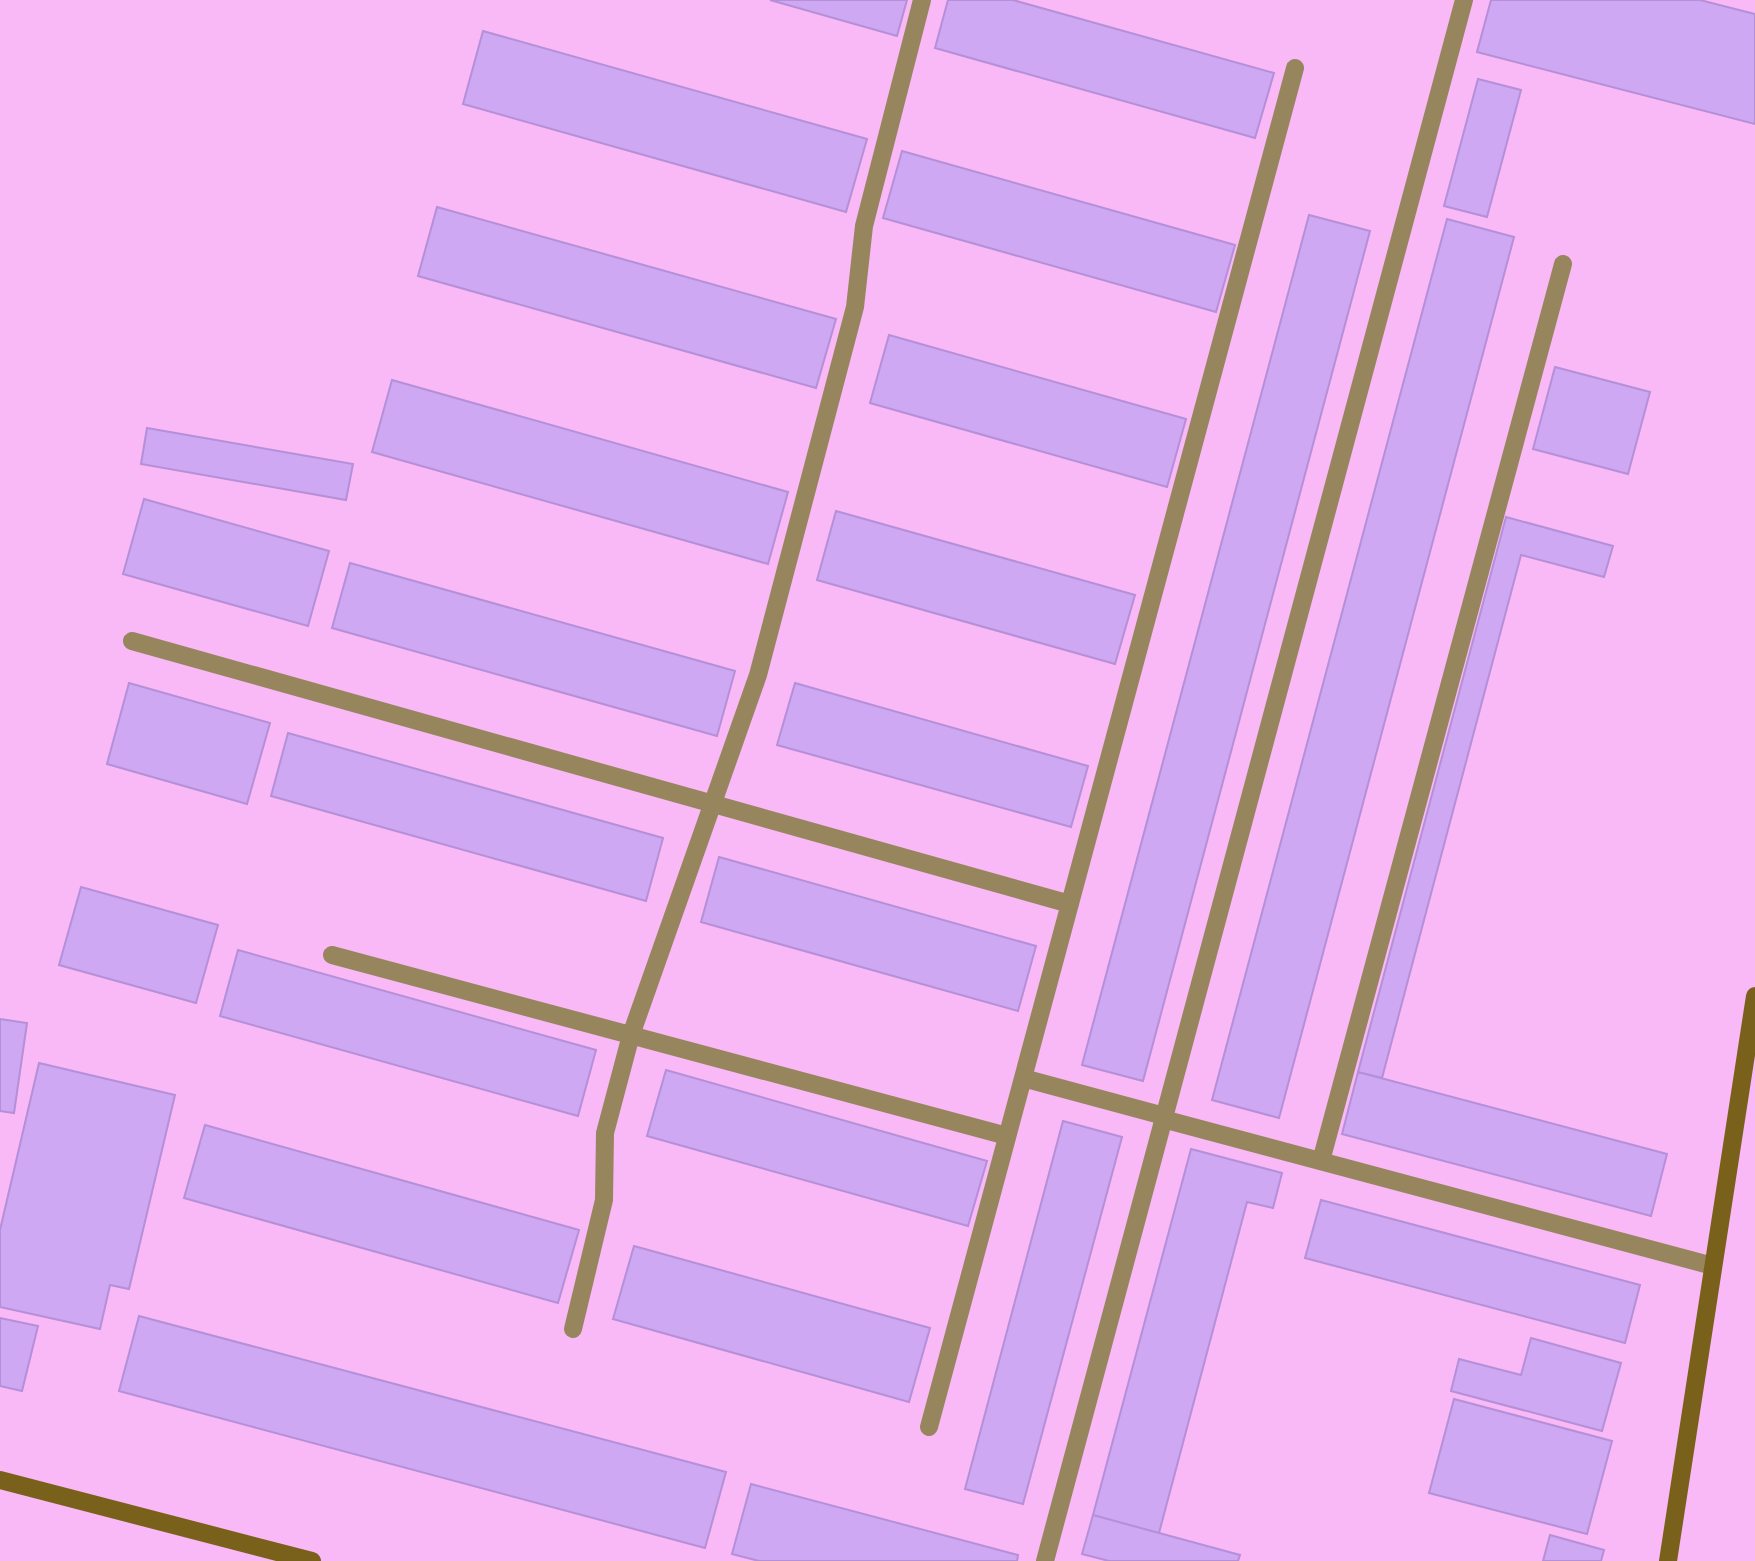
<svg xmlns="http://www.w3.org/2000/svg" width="1755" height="1561" font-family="Cabin,sans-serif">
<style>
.building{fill:#cea8f2;stroke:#b58fd7;stroke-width:2}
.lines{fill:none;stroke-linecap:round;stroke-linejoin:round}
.lane{stroke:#97865d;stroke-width:18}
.street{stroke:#97865d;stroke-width:18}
.secondary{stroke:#7a611b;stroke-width:18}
</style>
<rect width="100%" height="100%" fill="#f9b8f6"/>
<path class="building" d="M770,0H907L897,36Z
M948,0H1013L1274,73L1255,138L935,48Z
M1491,0H1700L1755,14V124L1477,52Z
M483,31L867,139L846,212L463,104Z
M1478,79L1521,90L1487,217L1444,206Z
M902,151L1235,245L1216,312L883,218Z
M437,207L836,319L816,388L418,276Z
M1309,215L1370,231L1143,1081L1082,1065Z
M1447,219L1514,237L1279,1118L1212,1100Z
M889,335L1186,419L1167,487L870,403Z
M1555,367L1650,392L1628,474L1533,449Z
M392,380L788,492L768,564L372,452Z
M147,428L353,464L346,500L141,464Z
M144,499L329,551L308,626L123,574Z
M836,511L1135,595L1115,664L817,580Z
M1506,517L1613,546L1604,577L1521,555L1382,1078L1358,1072Z
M350,563L735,671L717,736L332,628Z
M129,683L270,723L247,804L107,764Z
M795,683L1088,766L1071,827L777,745Z
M288,733L663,838L646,901L271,796Z
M719,857L1036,946L1018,1011L701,922Z
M81,887L218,925L196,1003L59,965Z
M238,950L596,1050L578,1116L220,1016Z
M0,1019L27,1023L14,1113L0,1111Z
M39,1063L175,1095L129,1289L110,1285L100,1329L0,1307V1230Z
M666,1070L987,1161L968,1226L647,1136Z
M1358,1072L1667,1154L1651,1216L1342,1134Z
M1063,1121L1122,1137L1023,1504L965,1489Z
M205,1125L579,1230L558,1303L184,1198Z
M1191,1149L1282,1173L1273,1208L1247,1202L1159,1533L1093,1515Z
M1321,1200L1640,1285L1625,1343L1305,1258Z
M634,1246L930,1328L909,1402L613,1319Z
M139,1316L726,1472L705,1548L119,1391Z
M0,1318L38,1326L22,1391L0,1386Z
M1531,1338L1621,1363L1602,1431L1451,1391L1459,1359L1521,1375Z
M1454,1399L1612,1441L1587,1534L1429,1493Z
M751,1484L1018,1555L1017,1561H759L732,1554Z
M1093,1515L1240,1555L1238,1561H1109L1082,1554Z
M1550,1535L1604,1550L1601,1561H1543Z"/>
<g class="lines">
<path class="lane" d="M132,641L1070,904
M332,955L1007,1136
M1023,1078L1164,1116
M1321,1161L1563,264
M573,1329L604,1200L605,1133L631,1035L758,675L855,307L864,226L922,0
M929,1427L1295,68"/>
<path class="street" d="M1163,1119L1713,1266
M1045,1561L1464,0"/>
<path class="secondary" d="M0,1480L312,1561
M1668,1561L1755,996"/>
</g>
</svg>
